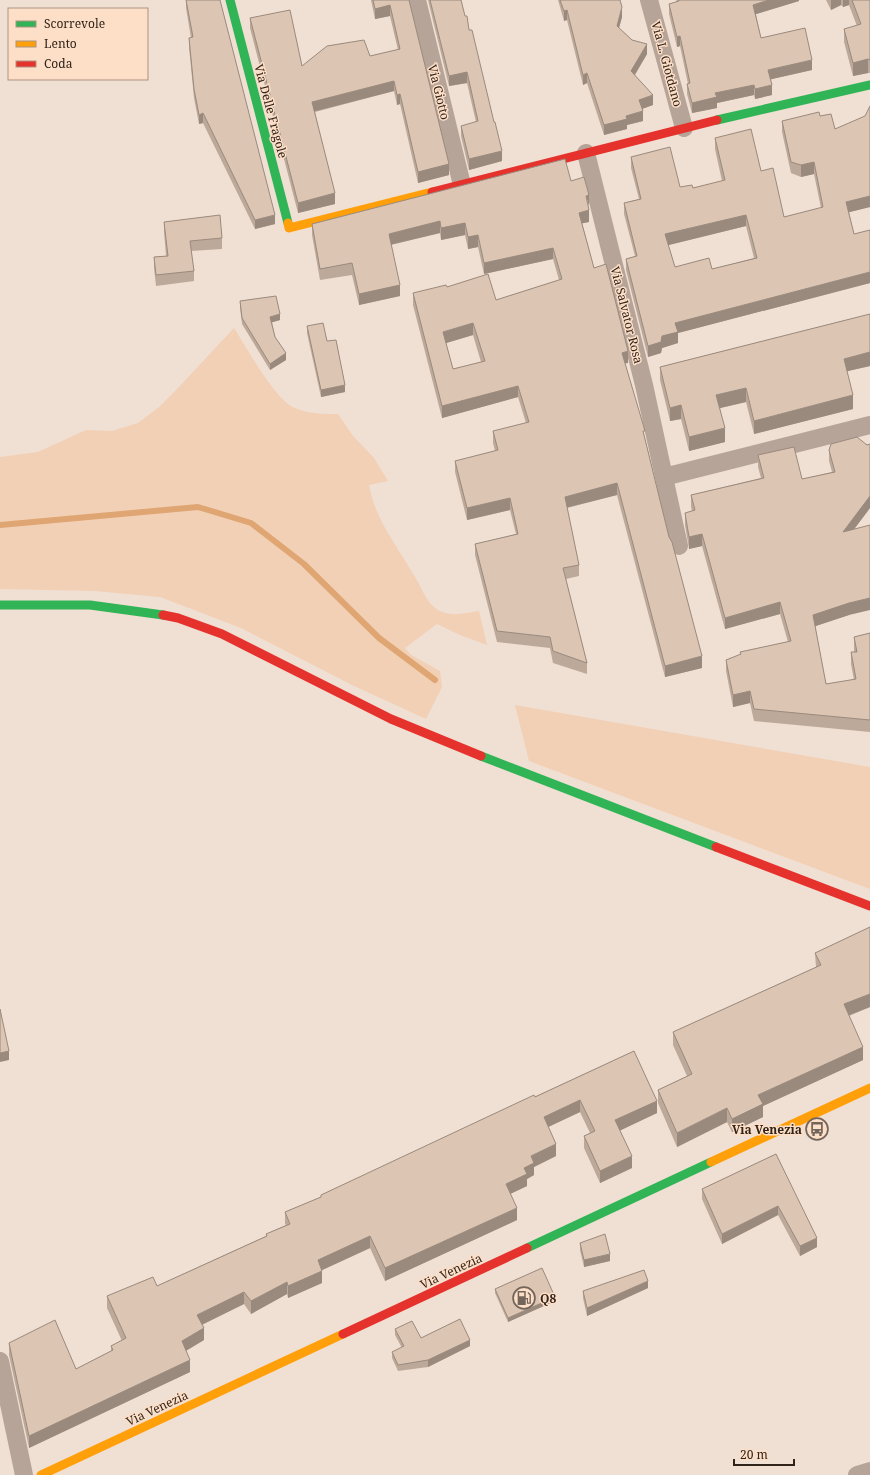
<svg xmlns="http://www.w3.org/2000/svg" width="870" height="1475" font-family="'Noto Serif',serif">
<style>
.green{fill:#f2d0b5}
.lines{fill:none;stroke-linecap:round;stroke-linejoin:round}
.stream{stroke:#dfa572;stroke-width:6}
.street{stroke:#b6a498;stroke-width:18}
.fast{stroke:#30b455;stroke-width:9}
.slow{stroke:#ff9f0a;stroke-width:9}
.jam{stroke:#e5322d;stroke-width:9}
.wall{fill:#bda99a;fill-rule:evenodd}
.shaded-wall{fill:#9a8a7d}
.building{fill:#dcc5b3;stroke:#9a8a7d;fill-rule:evenodd}
.labels{text-anchor:middle;dominant-baseline:central;stroke-width:3;stroke-linejoin:round;paint-order:stroke}
.street-label{font-size:12px;fill:#2f231a;stroke:#fddec6}
.poi-label{font-size:12px;font-weight:bold;fill:#2f231a;stroke:#fddec6;text-anchor:end}
</style>
<rect width="100%" height="100%" fill="#f0dfd3"/>
<path class="green" d="M234,328C247,348 275,400 295,408C309,414 324,414 338,414L353,436L374,458L388,481L369,485C375,520 398,547 415,577C422,588 427,605 440,611C453,617 466,613 479,611L487,645L460,635L437,624L405,648L411,655L440,671L442,687L426,719L352,685L241,628L160,597L95,591L0,589V457L38,452L86,430L112,431L138,423L159,407L178,388Z
M515,705L870,767V889L529,761Z"/>
<g class="lines">
<path class="stream" d="M0,525L198,507L251,523L304,564L379,638L435,680"/>
<path class="street" d="M417,0L462,185
M649,0L684,128
M586,153L644,385L679,546
M664,477L870,425
M0,1361L24,1475
M857,1475L870,1471"/>
<path class="fast" d="M230,0L288,223
M717,120L870,85
M0,605H90L163,615
M481,756L716,847
M527,1248L711,1162"/>
<path class="slow" d="M288,223L289,228L432,192
M711,1162L870,1088
M41,1475L343,1334"/>
<path class="jam" d="M432,192L717,120
M163,615L178,618L222,634L391,719L481,756
M716,847L870,906
M343,1334L527,1248"/>
</g>
<path class="wall" d="M186,0L275,224L255,229L203,123L199,124L194,98L189,47V38H191L186,8Z
M371,0H409L449,175L418,183L400,104L397,105L394,91L315,112L335,204L298,213L250,28V18L302,66L370,56L398,50L390,16L375,19Z
M428,0H461L465,16L469,30L502,161L469,170L461,136V126L476,122L467,83L449,86Z
M558,0H620L622,17L619,28L647,54L635,75L653,105L642,109L643,121L627,125V129L604,135L587,83L583,85L567,20L564,21Z
M676,0H799V1L756,14L761,38L812,70L771,79L772,95L755,99L754,95L717,103V108L692,113L687,94V84H688L680,46L677,47L669,14V4L677,2Z
M826,0H870V73H868L853,76L844,42V29L857,26L849,5L843,7L841,5L831,10Z
M820,116L835,129L870,207L849,212L854,234L870,230V283L678,333V343L662,348L661,353L648,357L626,270V259L635,256L624,214V203L639,199L631,168V157L680,187L693,188L722,181L715,149V138L761,171L784,217L821,208L814,174L801,177L791,173L782,132V121ZM746,226L754,258L712,269L675,267L668,245Z
M571,181L588,206L589,222L582,223L594,268L628,363H625L645,438L669,537L702,668L665,677L617,495L567,508L579,565V576L566,579L587,663V674L553,663L550,648L497,642L475,555V544L516,534L510,510L467,520L455,472V461L495,451L493,443V431L526,423L518,397L442,418L413,305V293L447,287L496,300L559,280L553,259L484,274L478,247L468,249L465,235L441,240L440,233L391,245L400,296L359,305L352,275L320,280L312,235V224ZM473,335L481,362L453,369L446,343Z
M164,222L222,238V249L191,251L194,271V281L156,286L154,268V257L166,256L164,232Z
M240,301L280,320L272,322L275,337L286,360L270,370L242,324L240,307Z
M870,314V366L847,371L853,409L754,434L746,402L720,408L725,442L689,451L681,419L670,421L660,380V367Z
M307,326L327,341L345,392L321,397L307,333Z
M870,444V508L854,529L849,615L815,626L826,684L854,680L851,664V652H854V637L870,633V732L754,721L750,703L733,707L726,671V660L740,655V652L788,642L780,614L725,629L702,546L689,549L685,525V513L692,511L691,507V495L761,478L758,467V455L802,479L832,472L829,461V450Z
M870,927V1007L849,1016L863,1060L763,1106V1117L732,1132L727,1122L677,1147L658,1103V1090L687,1076L673,1045V1032L816,967L815,953Z
M634,1051L657,1113L620,1130L632,1168L600,1183L584,1148V1136L590,1133L580,1112L548,1127L556,1156L534,1167V1175L527,1179V1186L510,1194L517,1220L385,1281L370,1248L322,1270V1283L288,1298L287,1294L251,1314L244,1304L202,1325L204,1340L186,1351L190,1372L29,1448L9,1355V1343L76,1369L111,1351V1346L122,1341L107,1308V1296L157,1286L266,1236V1234L286,1225L285,1224V1212L321,1197V1195Z
M776,1154L817,1247L800,1256L778,1215L722,1244L702,1199V1189Z
M580,1243L610,1261L584,1267L580,1250Z
M648,1288L587,1316L583,1298V1291Z
M495,1289L555,1301L508,1322L495,1293Z
M395,1329L421,1338L470,1346L428,1367L398,1371L392,1358V1352L402,1348L395,1335Z"/>
<path class="shaded-wall" d="M769,0H799V1L753,15V5Z
M831,0H841V5L831,10Z
M843,0H849V5L843,7Z
M390,5V16L375,19V9Z
M622,7V17L617,35V26Z
M567,10V20L564,21V11Z
M680,36V46L677,47V37Z
M647,44V54L631,81V71Z
M868,59V73L853,76V63Z
M812,60V70L768,80V70Z
M467,72V83L449,86V76Z
M587,73V83L583,85V75Z
M394,81V91L312,112V102Z
M754,85V95L717,103V108L692,113V103L715,93Z
M772,85V95L755,99V89Z
M400,94V104L397,105V95Z
M653,95V105L639,110V100Z
M643,111V121L627,125V129L604,135V125L626,116Z
M203,113V123L199,124V115Z
M502,151V161L469,170V159Z
M814,162V174L801,177V165Z
M449,164V175L418,183V172Z
M335,193V204L298,213V203Z
M589,195V206L586,196Z
M870,196V207L846,213V202Z
M589,210V222L579,224V213Z
M275,215V224L255,229V220Z
M746,215V226L665,246V234Z
M440,221V233L389,245V234Z
M465,223V235L441,240V228Z
M478,235V247L468,249V237Z
M553,248V259L484,274V263Z
M870,272V283L678,333V343L662,348L661,353L648,357V346L662,336L675,323Z
M400,285V296L359,305V294Z
M280,314V320L270,323V317Z
M473,323V335L443,344V332Z
M628,351V363L622,364V353Z
M870,352V366L844,372V359Z
M286,353V360L270,370V364Z
M345,385V392L321,397V390Z
M518,386V397L442,418V406Z
M746,388V402L716,409V395Z
M853,395V409L754,434V421Z
M681,405V419L670,421V408Z
M725,428V442L689,451V437Z
M617,483V495L565,508V497Z
M870,496V508L843,544V532Z
M510,498V510L467,520V508Z
M702,534V546L689,549V537Z
M870,598V610L849,615L813,627V615L849,603Z
M780,602V614L725,629V618Z
M702,656V668L665,677V666Z
M750,691V703L733,707V695Z
M870,994V1007L844,1017V1004Z
M863,1047V1060L763,1106V1117L732,1132V1119L758,1095Z
M9,1051V1060L0,1062V1053Z
M580,1100V1112L544,1129V1117Z
M657,1101V1113L615,1133V1120Z
M727,1108V1122L677,1147V1133Z
M556,1144V1156L534,1167V1175L527,1179V1186L506,1196V1184L524,1168L531,1156Z
M632,1156V1168L600,1183V1171Z
M778,1206V1215L722,1244V1234Z
M517,1208V1220L385,1281V1268Z
M370,1236V1248L318,1272V1260Z
M817,1238V1247L800,1256V1246Z
M610,1254V1261L584,1267V1260Z
M322,1271V1283L288,1298V1286Z
M648,1281V1288L587,1316V1308Z
M287,1282V1294L251,1314V1301Z
M244,1292V1304L197,1327V1315Z
M555,1297V1301L508,1322V1318Z
M204,1328V1340L182,1353V1341Z
M470,1340V1346L428,1367V1360Z
M190,1360V1372L29,1448V1436Z"/>
<path class="building" d="M186,0H220L275,215L255,220L203,113L199,115L194,89L189,38L193,37Z
M373,0H409L449,164L418,172L400,94L397,95L394,81L312,102L335,193L298,203L250,18L290,10L302,66L327,46L364,40L370,56L400,49L390,5L375,9Z
M430,0H461L465,16H467L469,30H472L494,122H495L502,151L469,159L461,126L478,121L467,72L449,76Z
M560,0H620L622,7L617,26L632,40L647,44L631,71L653,95L639,100L643,111L626,116L627,119L604,125L587,73L583,75L567,10L564,11Z
M679,0H769L753,5L761,38L805,28L812,60L768,70L772,85L755,89L754,85L715,93L717,97L692,103L687,84L690,83L680,36L677,37L669,4L679,1Z
M852,0H870V60L868,59L853,63L844,29L861,24Z
M870,106V196L846,202L854,234L870,230V272L675,323L678,332L662,336L661,342L648,346L626,259L637,256L624,203L641,199L631,157L670,147L680,187L692,185L693,188L725,180L715,138L751,129L761,171L773,168L784,217L823,207L814,162L801,165L791,162L782,121L819,112L820,116L831,114L835,129L865,116ZM746,215L757,258L712,269L709,258L675,267L665,234Z
M565,159L571,181L584,177L589,195L586,196L589,210L579,213L594,268L606,264L628,351L622,353L645,431H643L669,537L672,542L702,656L665,666L617,483L565,497L579,565L563,568L587,663L553,651L550,637L497,631L475,544L518,534L510,498L467,508L455,461L498,450L493,431L529,422L518,386L442,406L413,293L446,285L447,287L488,274L496,300L562,279L553,248L484,263L478,235L468,237L465,223L441,228L440,221L389,234L400,285L359,294L352,263L320,269L312,224ZM473,323L485,361L453,369L443,332Z
M220,215L222,238L190,241L194,271L156,275L154,257L168,256L164,222Z
M276,296L280,314L270,317L275,337L286,353L270,364L242,318L240,301Z
M870,314V352L844,359L853,395L754,421L746,388L716,395L725,428L689,437L681,405L670,408L660,367Z
M323,323L327,341L336,340L345,385L321,390L307,326Z
M857,437L867,445L870,444V496L843,532L870,525V598L849,603L813,615L826,684L856,679L851,652H857L854,637L870,633V720L754,709L750,691L733,695L726,660L741,654L740,652L791,641L780,602L725,618L702,534L689,537L685,513L695,510L691,495L764,478L758,455L794,447L802,479L835,472L829,450L831,444Z
M870,927V994L844,1004L863,1047L758,1095L763,1104L732,1119L727,1108L677,1133L658,1090L692,1074L673,1032L821,965L815,953Z
M0,1009L9,1051L0,1053Z
M634,1051L657,1101L615,1120L632,1156L600,1171L584,1136L595,1131L580,1100L544,1117L556,1144L531,1156L534,1163L524,1168L527,1174L506,1184L517,1208L385,1268L370,1236L318,1260L322,1271L288,1286L287,1282L251,1301L244,1292L197,1315L204,1328L182,1341L190,1360L29,1436L9,1343L55,1320L76,1369L113,1350L111,1346L126,1338L107,1296L153,1277L157,1286L267,1236L266,1234L290,1224L285,1212L321,1197V1195L534,1095L535,1097Z
M776,1154L817,1238L800,1246L778,1206L722,1234L702,1189Z
M605,1234L610,1254L584,1260L580,1243Z
M542,1268L555,1297L508,1318L495,1289Z
M644,1270L648,1281L587,1308L583,1291Z
M460,1319L470,1340L428,1360L398,1365L392,1352L404,1346L395,1329L412,1321L421,1338Z"/>
<defs>
<g id="bus-ring" transform="scale(1.15)"><circle r="9.5" fill="#fddec6" stroke="#73655b" stroke-width="1.5"/><path d="M-5-6H5V4H4V6H2V4H-2V6H-4V4H-5ZM-3.5-4V0h7V-4ZM-3.5 1.2v1.5H-2V1.2ZM2 1.2v1.5H3.5V1.2Z" fill="#73655b"/></g>
<g id="fuel-ring" transform="scale(1.15)"><circle r="9.5" fill="#fddec6" stroke="#73655b" stroke-width="1.5"/><path d="M-5.5-6h7V0h2V4h1.3V-2.5L3-4.5l.8-.8L6-3V5H2.5V1h-1V6h-7ZM-4.2-4.7v3.2H.2V-4.7Z" fill="#73655b"/></g>
</defs>
<g fill-rule="evenodd">
<use href="#bus-ring" x="817" y="1129"/>
<use href="#fuel-ring" x="524" y="1298"/>
</g>
<g class="labels">
<g class="street-label">
<text transform="translate(667 64) rotate(75)">Via L. Giotdano</text>
<text transform="translate(439 92) rotate(76)">Via Giotto</text>
<text transform="translate(271 111) rotate(75)">Via Delle Fragole</text>
<text transform="translate(627 315) rotate(76)">Via Salvator Rosa</text>
<text transform="translate(451 1271) rotate(-25)">Via Venezia</text>
<text transform="translate(157 1408) rotate(-25)">Via Venezia</text>
</g>
<g class="poi-label">
<text x="802" y="1129">Via Venezia</text>
<text x="540" y="1298" text-anchor="start">Q8</text>
</g>
</g>
<rect x="8" y="8" width="140" height="72" fill="#fddec6" stroke="#ab9381"/>
<rect x="16" y="21" width="20" height="6" fill="#30b455" stroke="#ab9381"/>
<text x="44" y="28" font-size="12" fill="#2f231a">Scorrevole</text>
<rect x="16" y="41" width="20" height="6" fill="#ff9f0a" stroke="#ab9381"/>
<text x="44" y="48" font-size="12" fill="#2f231a">Lento</text>
<rect x="16" y="61" width="20" height="6" fill="#e5322d" stroke="#ab9381"/>
<text x="44" y="68" font-size="12" fill="#2f231a">Coda</text>
<path d="M734 1459v6h60v-6" fill="none" stroke="#2f231a" stroke-width="2"/>
<text x="740" y="1459" font-size="12" fill="#2f231a" stroke="#fddec6" stroke-width="3" paint-order="stroke">20 m</text>
</svg>
